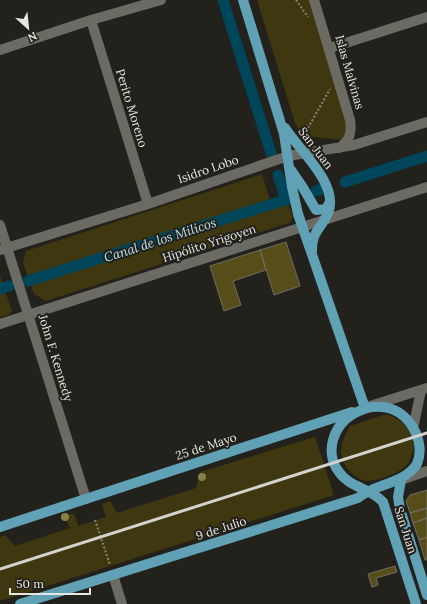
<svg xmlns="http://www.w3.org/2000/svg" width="427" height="604" font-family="Lora,serif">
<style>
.green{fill:#3f370f}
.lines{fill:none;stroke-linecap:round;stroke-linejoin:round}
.canal{stroke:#00465b;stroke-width:11}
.building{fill:#564d19;stroke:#6f6e66}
.path{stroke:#85847f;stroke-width:2;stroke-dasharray:2 2;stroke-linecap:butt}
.minor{stroke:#6b6a63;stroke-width:10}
.major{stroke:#61a1b6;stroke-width:10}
.rail{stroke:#d2d2ce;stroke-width:3}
.tree{fill:#8a7f48}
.labels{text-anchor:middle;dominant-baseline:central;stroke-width:4;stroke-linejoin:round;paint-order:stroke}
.street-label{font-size:12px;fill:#e6e6e2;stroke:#22211b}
.water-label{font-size:13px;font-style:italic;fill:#bbe3f3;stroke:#22211b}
</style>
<rect width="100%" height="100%" fill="#22211b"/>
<path class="green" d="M257,0H309L349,131L343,140L303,136L295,123Z
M262,174L272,206L287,201L293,217L289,223L46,301L34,294L23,263L26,251Z
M0,276L12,311L8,315L0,317Z
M386,414C410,422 423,442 406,466C401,472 375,482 367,481C359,480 352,474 347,468C336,454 342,440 350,426Z
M315,437L334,495L0,601V537L5,535L15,546L70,528L64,516L74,513L78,526L106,517L102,504L110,501L117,513L196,488L200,472Z"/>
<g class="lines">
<path class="canal" d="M223,0L271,153
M278,175L286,200
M345,182L427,156
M316,191L322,189
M28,281L291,198
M0,289L9,286"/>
</g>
<path class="building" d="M286,242L300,286L274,295L260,250Z
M260,250L266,270L233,281L241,305L224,311L210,266Z
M427,490V508L410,513L406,501L410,495Z
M427,508V518L413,523L410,513Z
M427,518V537L419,540L413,523Z
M427,537V560H425L419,540Z
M395,566L397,572L376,578L378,585L372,587L368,574Z"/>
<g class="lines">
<path class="path" d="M296,0L308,17
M304,135L330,89
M95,520L110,565"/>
<path class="minor" d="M314,0L350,120C352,133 350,140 339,148
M91,20L148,204
M330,48L427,17
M0,50L91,20L161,0
M0,225L86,499
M0,250L148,204L288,156L354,145L427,122
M0,324L427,187
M370,406L427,388
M414,424L421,390
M401,480L427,471
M113,575L122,604"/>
<path class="major" d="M243,0L284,134L292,187L298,214L365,408
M285,128C299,150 340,185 328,213C322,228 311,232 312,251
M291,170L302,186L316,210L326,209L330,202
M401,480L398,497L400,509L427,595
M0,527L352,412
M20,604L358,498C376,483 403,485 417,464C427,440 407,408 382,407C370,406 363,409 353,414C343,420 336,429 333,440C330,451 332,463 339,472C350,488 371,488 383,502L416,604"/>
<path class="rail" d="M0,569L427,433"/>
</g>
<g class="tree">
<circle cx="202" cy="477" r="4"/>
<circle cx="65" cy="517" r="4"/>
</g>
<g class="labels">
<g class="street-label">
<text transform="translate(350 72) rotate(74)">Islas Malvinas</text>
<text transform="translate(132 108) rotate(73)">Perito Moreno</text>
<text transform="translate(316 148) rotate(53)">San Juan</text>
<text transform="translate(208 169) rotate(-19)">Isidro Lobo</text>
<text transform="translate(209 243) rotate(-18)">Hipólito Yrigoyen</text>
<text transform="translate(56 358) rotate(73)">John F. Kennedy</text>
<text transform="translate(206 446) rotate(-18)">25 de Mayo</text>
<text transform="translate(221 528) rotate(-18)">9 de Julio</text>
<text transform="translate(406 530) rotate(72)">San Juan</text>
</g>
<g class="water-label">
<text transform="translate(160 240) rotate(-18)">Canal de los Milicos</text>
</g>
</g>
<g transform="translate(28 28) rotate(153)" stroke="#22211b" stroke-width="3" paint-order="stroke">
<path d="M0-3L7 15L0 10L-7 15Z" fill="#e6e6e2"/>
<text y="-6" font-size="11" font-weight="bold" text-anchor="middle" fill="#e6e6e2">N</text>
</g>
<path d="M10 588v6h80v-6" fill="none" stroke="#e6e6e2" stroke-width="2"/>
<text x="16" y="588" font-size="12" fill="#e6e6e2" stroke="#22211b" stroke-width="3" paint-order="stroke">50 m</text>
</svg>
